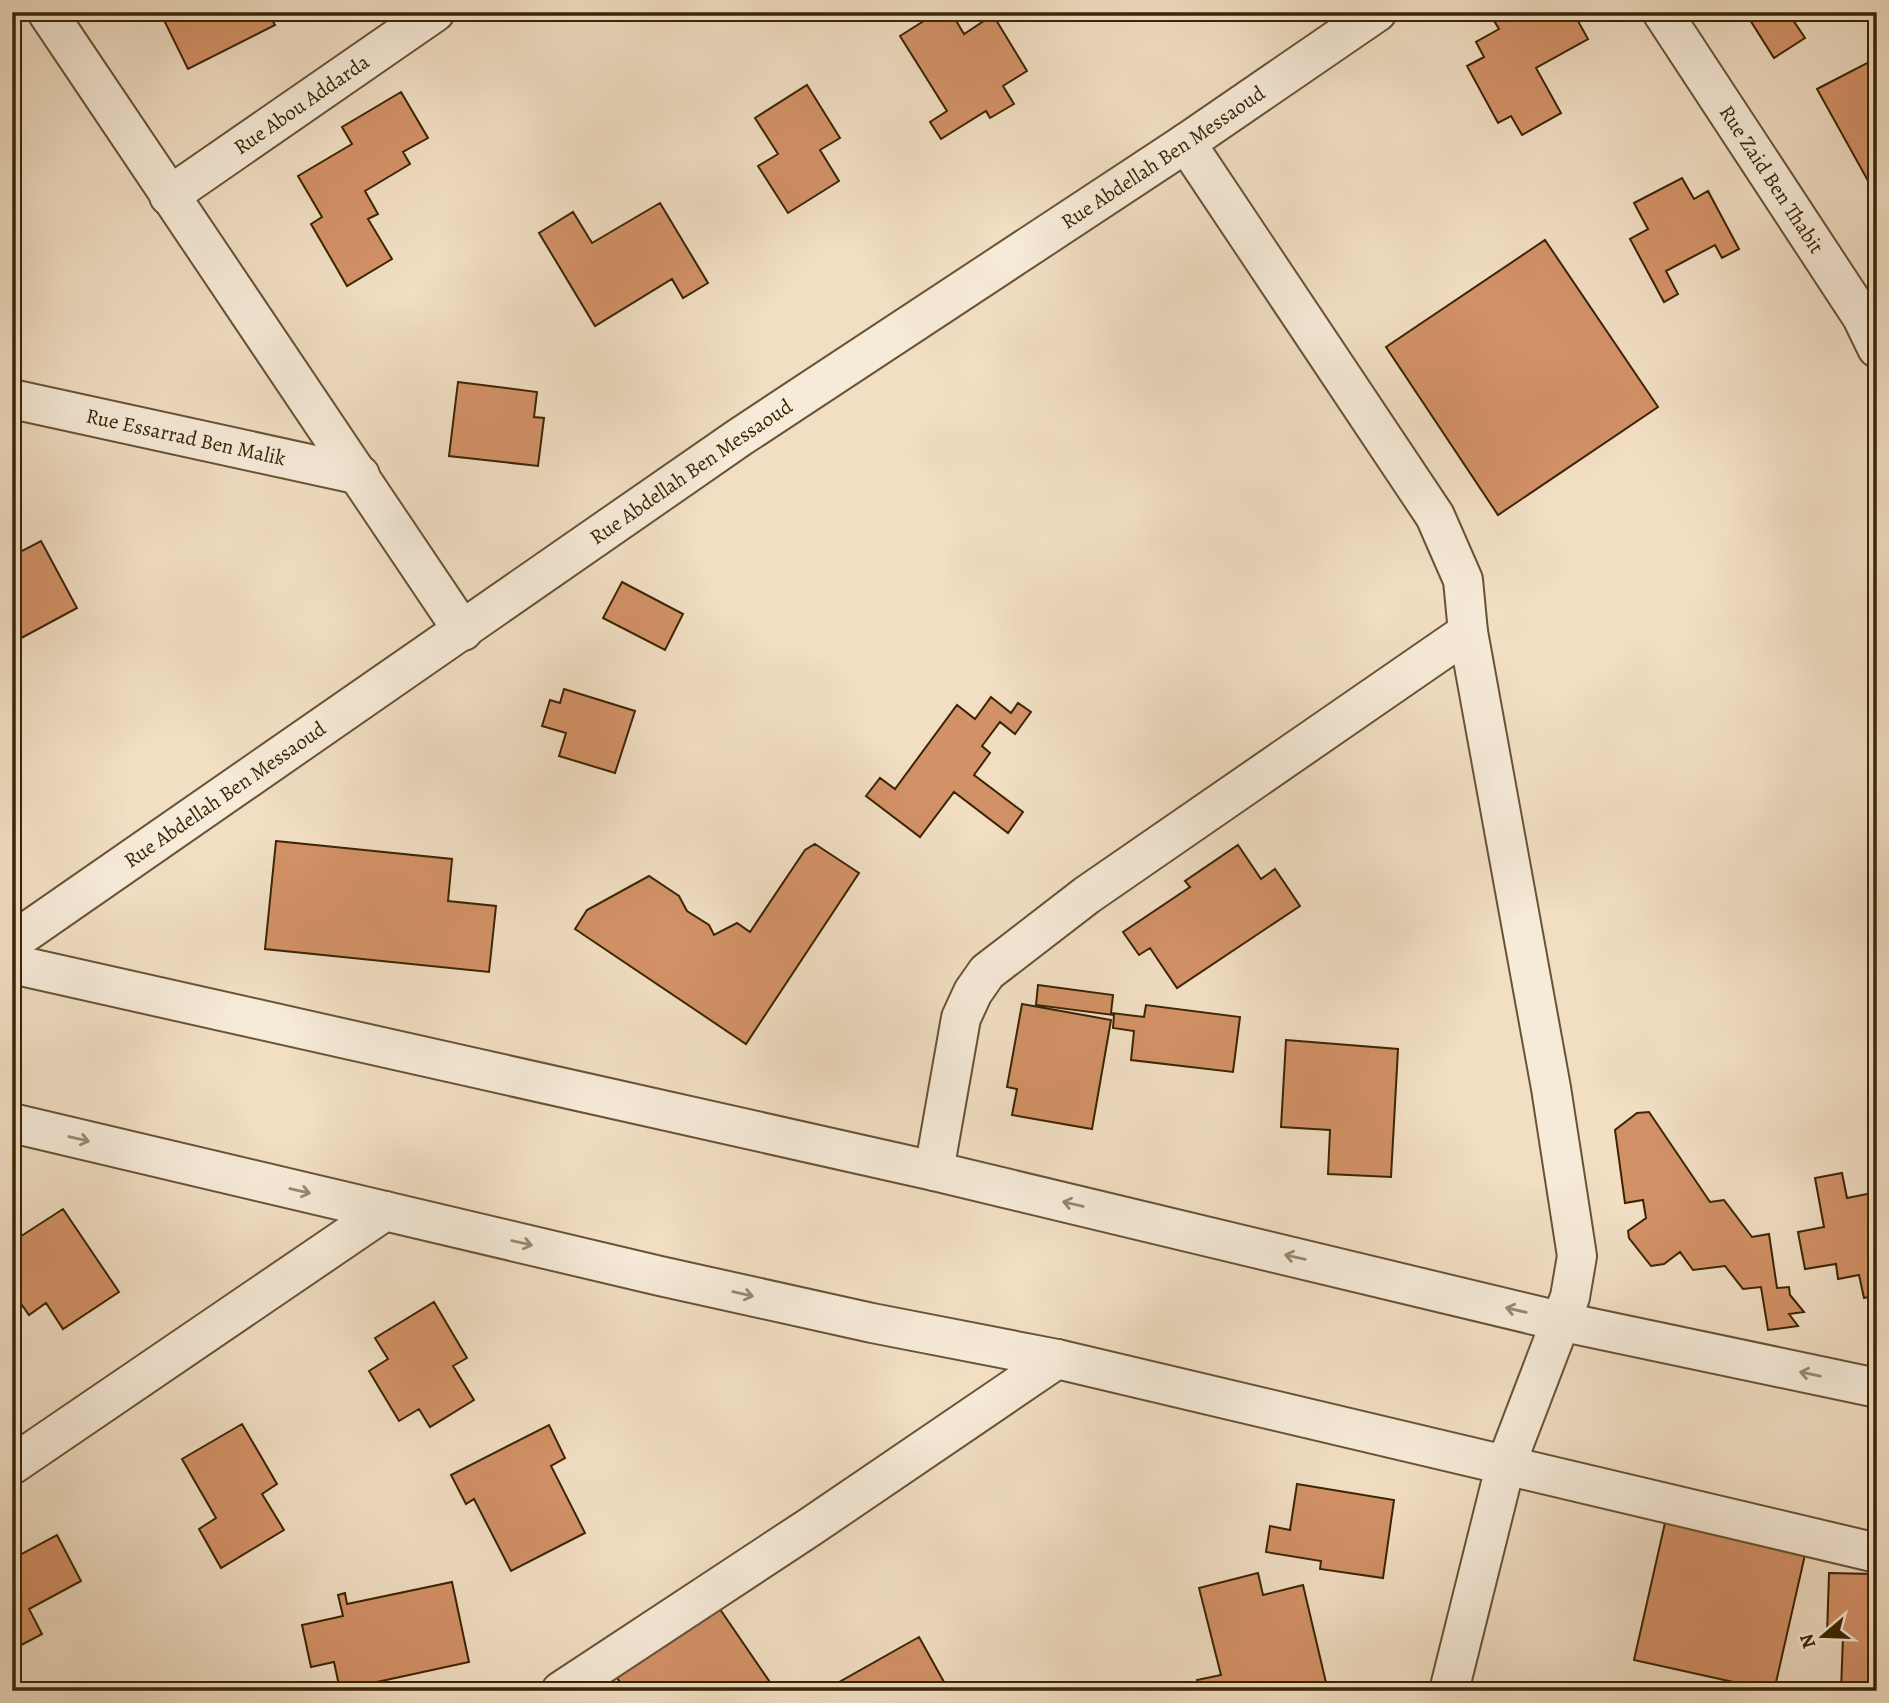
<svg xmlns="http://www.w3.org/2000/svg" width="1889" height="1703" font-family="Alegreya,serif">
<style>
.building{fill:#d39167;stroke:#3a2503;stroke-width:2}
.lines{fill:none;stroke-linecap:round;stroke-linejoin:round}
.street-casing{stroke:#685333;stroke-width:42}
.street{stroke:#f6ead8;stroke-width:38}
.oneway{stroke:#98886e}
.labels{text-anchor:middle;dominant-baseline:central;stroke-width:5;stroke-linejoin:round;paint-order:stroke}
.street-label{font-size:21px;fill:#3a2503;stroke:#f6ead8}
</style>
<rect width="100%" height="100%" fill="#f1dec3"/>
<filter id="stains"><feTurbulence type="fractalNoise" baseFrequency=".00286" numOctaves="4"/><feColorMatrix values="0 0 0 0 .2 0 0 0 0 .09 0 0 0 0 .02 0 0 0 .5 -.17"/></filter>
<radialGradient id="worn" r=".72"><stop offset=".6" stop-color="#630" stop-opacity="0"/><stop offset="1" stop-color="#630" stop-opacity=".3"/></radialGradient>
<path class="building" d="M160,12H268L275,25L188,69Z
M938,12H951L964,34L993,15L1027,71L1003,86L1014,104L990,118L986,111L941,139L930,122L947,111L900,36Z
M1493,12H1573L1588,39L1536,68L1561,113L1522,135L1511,116L1498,123L1467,66L1484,57L1476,42L1499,29L1490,14Z
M1745,12H1799L1791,17L1805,38L1774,58Z
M1869,62L1877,77V197L1817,89Z
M807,85L840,138L820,150L839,181L788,213L758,166L778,154L755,118Z
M401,92L428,138L403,152L410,164L365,191L378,214L368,219L392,259L347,286L311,224L322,217L298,176L352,144L342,127Z
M1682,178L1694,199L1708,191L1739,249L1722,258L1715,245L1666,271L1678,294L1664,302L1630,239L1648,229L1634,203Z
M660,203L708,283L683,298L672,279L595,326L539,233L573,212L592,243Z
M1545,240L1658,407L1498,515L1386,347Z
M458,382L537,392L534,417L544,418L538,466L449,456Z
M41,541L77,608L12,643V556Z
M622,582L683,614L665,650L603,618Z
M564,689L635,711L615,773L559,756L566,733L542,726L550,700L560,703Z
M991,697L1011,713L1018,703L1031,712L1015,734L1000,722L982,746L990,753L974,775L1023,812L1008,833L954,792L920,837L866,796L880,778L895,789L957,705L975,719Z
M276,841L452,859L448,901L496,906L489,972L265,949Z
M815,844L859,873L746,1044L575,929L587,910L649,876L679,896L687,911L709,925L714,935L737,923L750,932L805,850Z
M1238,845L1261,879L1275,869L1300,906L1177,988L1150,948L1139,955L1123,932L1190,887L1185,881Z
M1038,985L1113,995L1111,1013L1144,1017L1146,1005L1240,1017L1233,1072L1131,1060L1134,1031L1113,1028L1114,1015L1036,1005Z
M1022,1004L1111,1020L1092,1129L1012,1115L1017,1089L1007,1087Z
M1286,1040L1398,1049L1391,1177L1328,1174L1330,1130L1281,1127Z
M1649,1112L1710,1202L1724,1200L1752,1237L1769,1234L1777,1288L1789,1287L1790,1295L1804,1312L1789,1314L1798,1326L1768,1330L1761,1287L1743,1289L1725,1266L1693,1270L1680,1252L1664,1264L1651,1266L1629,1238L1628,1231L1646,1218L1643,1200L1625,1203L1615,1130L1637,1113Z
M1842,1173L1847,1198L1877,1192V1295L1864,1298L1859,1275L1838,1279L1836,1264L1805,1269L1798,1232L1824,1227L1815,1178Z
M63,1209L119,1292L63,1329L46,1303L29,1315L12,1291V1268L18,1264L12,1255V1242Z
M434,1302L467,1358L453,1366L474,1400L430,1427L419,1409L399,1421L369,1371L388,1359L375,1338Z
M242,1424L277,1484L262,1494L284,1530L221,1568L199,1529L216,1518L182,1459Z
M549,1425L565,1458L551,1466L585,1533L511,1571L474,1499L466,1504L451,1475Z
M1297,1484L1394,1500L1383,1578L1320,1569L1321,1561L1266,1552L1270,1526L1290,1530Z
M1667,1514L1807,1546L1774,1691L1634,1660Z
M57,1535L81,1581L29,1609L42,1634L12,1650V1559Z
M1258,1573L1263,1595L1303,1585L1328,1691H1200L1197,1680L1221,1675L1199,1588Z
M1829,1573L1873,1574L1871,1636H1877V1691H1841L1843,1636L1827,1635Z
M452,1582L469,1662L340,1690L334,1662L311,1667L302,1625L343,1616L338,1595L345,1593L347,1604Z
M713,1599L776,1691H626L611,1669Z
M919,1637L949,1691H837L834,1685Z"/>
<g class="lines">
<g class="street-casing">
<g id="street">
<path d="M47,12L463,631"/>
<path id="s1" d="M1662,12L1862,317L1877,348"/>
<path d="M1186,143L1435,516L1463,580L1468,632L1551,1088L1577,1256L1570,1297L1505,1467L1449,1691"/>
<path id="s2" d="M169,196L435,12"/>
<path id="s3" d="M12,399L360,475"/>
<path id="s4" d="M12,942L740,437L1186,143L1377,12"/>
<path d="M12,964L934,1171L1559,1321L1877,1388"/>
<path d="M12,1123L660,1276L872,1323L1057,1359L1877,1553"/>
<path d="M934,1171L961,1018L973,992L987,972L1087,895L1468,632"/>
<path d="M12,1465L385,1211"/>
<path d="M561,1691L810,1527L1057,1359"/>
</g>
</g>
<use href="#street" class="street"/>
</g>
<defs><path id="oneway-shaft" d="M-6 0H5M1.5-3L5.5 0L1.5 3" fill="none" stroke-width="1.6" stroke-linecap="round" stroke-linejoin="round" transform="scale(1.75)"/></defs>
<g class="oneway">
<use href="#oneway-shaft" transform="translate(79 1139) rotate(13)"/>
<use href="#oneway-shaft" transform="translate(300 1191) rotate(13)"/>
<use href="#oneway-shaft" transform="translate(1073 1204) rotate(-167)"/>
<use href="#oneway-shaft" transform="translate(522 1243) rotate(13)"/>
<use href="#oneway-shaft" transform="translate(1295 1257) rotate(-167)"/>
<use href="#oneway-shaft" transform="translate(743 1294) rotate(13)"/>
<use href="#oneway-shaft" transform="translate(1516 1310) rotate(-167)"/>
<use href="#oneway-shaft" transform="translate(1810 1374) rotate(-168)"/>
</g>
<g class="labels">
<g class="street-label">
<text stroke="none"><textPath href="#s2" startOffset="161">Rue Abou Addarda</textPath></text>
<text stroke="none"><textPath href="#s4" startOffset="1393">Rue Abdellah Ben Messaoud</textPath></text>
<text stroke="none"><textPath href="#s1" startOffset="200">Rue Zaid Ben Thabit</textPath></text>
<text stroke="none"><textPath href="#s3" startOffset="178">Rue Essarrad Ben Malik</textPath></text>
<text stroke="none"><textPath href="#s4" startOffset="826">Rue Abdellah Ben Messaoud</textPath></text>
<text stroke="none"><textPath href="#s4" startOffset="259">Rue Abdellah Ben Messaoud</textPath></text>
</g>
</g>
<rect width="1889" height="1703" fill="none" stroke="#f1dec3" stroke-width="42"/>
<rect x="14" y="14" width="1861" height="1675" fill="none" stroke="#3a2503" stroke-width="3.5"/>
<rect x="21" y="21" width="1847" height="1661" fill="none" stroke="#3a2503" stroke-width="2"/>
<g transform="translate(1823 1636) rotate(251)" stroke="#f6ead8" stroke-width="5" paint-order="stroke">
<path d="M0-5L12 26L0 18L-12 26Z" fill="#3a2503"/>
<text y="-10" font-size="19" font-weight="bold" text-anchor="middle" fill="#3a2503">N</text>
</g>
<rect width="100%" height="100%" filter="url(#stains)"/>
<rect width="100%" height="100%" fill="url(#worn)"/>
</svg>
